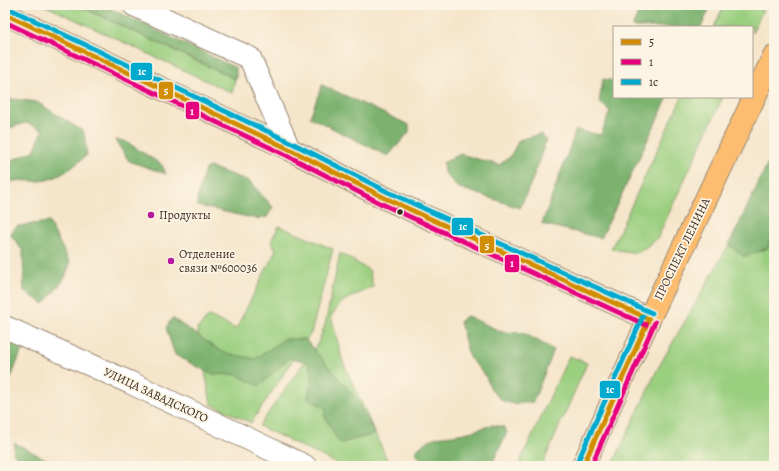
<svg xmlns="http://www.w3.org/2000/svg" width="779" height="471" font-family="Alegreya,serif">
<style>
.green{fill:#9bcf80;stroke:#6b7c4f}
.forest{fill:#7cb26e;stroke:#5c6e46}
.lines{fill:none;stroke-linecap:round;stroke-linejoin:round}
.minor-casing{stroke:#988874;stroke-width:24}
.tertiary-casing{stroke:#988874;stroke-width:24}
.secondary-casing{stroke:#988874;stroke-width:24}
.primary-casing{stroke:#988874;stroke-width:24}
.minor{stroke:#fff;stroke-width:22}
.tertiary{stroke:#fff;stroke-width:22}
.secondary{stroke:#fee5c5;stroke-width:22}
.primary{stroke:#fcbd6f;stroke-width:22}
.bus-1-casing{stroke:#fcf5e5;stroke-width:8}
.bus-2-casing{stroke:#fcf5e5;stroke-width:8}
.bus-3-casing{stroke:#fcf5e5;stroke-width:8}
.bus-1{stroke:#d18d06;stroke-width:5}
.bus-2{stroke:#e5007d;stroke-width:5}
.bus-3{stroke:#00a9ce;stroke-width:5}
.bus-dot{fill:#3b2a1e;stroke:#fcf5e5;stroke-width:1.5}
.poi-dot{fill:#b5179e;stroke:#fcf5e5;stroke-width:1.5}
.labels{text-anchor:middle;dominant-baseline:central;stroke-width:3.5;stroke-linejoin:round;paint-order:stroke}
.poi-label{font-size:12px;fill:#3b2a1e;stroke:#fcf5e5;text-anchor:start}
.street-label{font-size:12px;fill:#3b2a1e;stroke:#fcf5e5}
.line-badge{stroke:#fcf5e5;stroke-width:1.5}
.badge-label{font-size:11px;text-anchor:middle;font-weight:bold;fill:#fff}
</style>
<rect width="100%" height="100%" fill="#fcf5e5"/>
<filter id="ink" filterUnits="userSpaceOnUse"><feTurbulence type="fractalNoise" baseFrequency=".025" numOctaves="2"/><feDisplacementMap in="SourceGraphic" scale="8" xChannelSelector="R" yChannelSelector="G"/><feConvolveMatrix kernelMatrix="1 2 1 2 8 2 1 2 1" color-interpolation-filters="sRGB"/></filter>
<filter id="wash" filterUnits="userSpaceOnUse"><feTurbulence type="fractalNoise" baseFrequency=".012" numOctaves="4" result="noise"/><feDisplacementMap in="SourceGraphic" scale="16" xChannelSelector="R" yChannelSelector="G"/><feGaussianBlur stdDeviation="0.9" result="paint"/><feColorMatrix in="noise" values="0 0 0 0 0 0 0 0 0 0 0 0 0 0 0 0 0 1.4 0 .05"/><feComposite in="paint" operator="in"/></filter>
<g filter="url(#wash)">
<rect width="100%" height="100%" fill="#f5e5ca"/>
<path class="green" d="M44,5H77L235,79L232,93Z
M724,5H765L752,33V27H714Z
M682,97H723L657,239L638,253L611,249Z
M279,226L333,249L311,333L251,423L211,404L197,329L209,316L236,329L276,250L271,241Z
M774,229V466H612L658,368L729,245L744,256L768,248Z
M340,253L369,270L373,287L343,301L331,316L343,362L390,466H342L259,426L318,343L325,325Z
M569,356L587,363L542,466H518Z"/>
<path class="forest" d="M77,5H103L236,68V79Z
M642,5H711L701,27H632Z
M603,79L614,81V97H668L601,238L542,224L576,130L601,135L610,111L599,102Z
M322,85L409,125V132L388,156L310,117Z
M5,98L37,102L84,132L87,155C73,167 58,180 39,181C27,182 16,178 5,184V163L34,151L43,130L26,123L5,129Z
M541,134L546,140L533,178L520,208L457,187L444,172L443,163L460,154L499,165L510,157L519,140Z
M115,140L125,141L162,165L166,174L129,161Z
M774,150V229L768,248L744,257L729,245Z
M210,167L249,181L273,207L267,217L257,219L198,206L197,199L205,169Z
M49,222L70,263L65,278L44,304L24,291L23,251L10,234L17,226Z
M467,316L502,332L524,333L554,350L533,402L516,404L504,402L492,391L485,375L469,357L460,321Z
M172,318L222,352L255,359L284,339H305L354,396L375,434L341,443L337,439L324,415L327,409L308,398L313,375L308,362L289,358L259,386L237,375L211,374L175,355L166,328Z
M5,333L25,342L5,393Z
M492,425L504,427L507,432L491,466H426L415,452C433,432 442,438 464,433C474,431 483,428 492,425Z
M15,443L59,466H23L13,452Z"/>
</g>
<g filter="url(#ink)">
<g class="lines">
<g class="minor-casing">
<path id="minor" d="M134,5L250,58L289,149"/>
</g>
<g class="tertiary-casing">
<path id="tertiary" d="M5,327L131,383L305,466"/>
</g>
<g class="secondary-casing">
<path id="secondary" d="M5,14L289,149L385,198L649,319"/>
</g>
<g class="primary-casing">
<path id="primary" d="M583,466L649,319L774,56"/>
</g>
<use href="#minor" class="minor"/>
<use href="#tertiary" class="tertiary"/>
<use href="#secondary" class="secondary"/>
<use href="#primary" class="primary"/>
<g class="bus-1-casing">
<path id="bus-1" d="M5,14L289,149L385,198L649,319
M583,466L649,319"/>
</g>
<g class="bus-2-casing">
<path id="bus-2" d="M5,22L286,155L382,204L646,325
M591,466L655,322"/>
</g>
<g class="bus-3-casing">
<path id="bus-3" d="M8,8L292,143L388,192L652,313
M577,463L643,316"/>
</g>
<use href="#bus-1" class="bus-1"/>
<use href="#bus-2" class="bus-2"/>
<use href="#bus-3" class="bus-3"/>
</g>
</g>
<circle class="bus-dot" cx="400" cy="212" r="3.5"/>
<g class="poi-dot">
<circle cx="151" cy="215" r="4"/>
<circle cx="171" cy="261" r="4"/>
</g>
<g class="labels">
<g class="poi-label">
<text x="159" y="215">Продукты</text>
<text x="179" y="254">Отделение<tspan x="179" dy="14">связи №600036</tspan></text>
</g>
<g class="street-label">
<text transform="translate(682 249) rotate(-64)">ПРОСПЕКТ ЛЕНИНА</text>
<text transform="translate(156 395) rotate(25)">УЛИЦА ЗАВАДСКОГО</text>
</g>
</g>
<g class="line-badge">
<rect x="130" y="62" width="23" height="19" rx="4" fill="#00a9ce"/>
<rect x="158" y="81" width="16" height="19" rx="4" fill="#d18d06"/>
<rect x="185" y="101" width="15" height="19" rx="4" fill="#e5007d"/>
<rect x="451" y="217" width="23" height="19" rx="4" fill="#00a9ce"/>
<rect x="479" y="235" width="16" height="19" rx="4" fill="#d18d06"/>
<rect x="504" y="254" width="16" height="19" rx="4" fill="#e5007d"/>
<rect x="599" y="380" width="22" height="19" rx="4" fill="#00a9ce"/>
</g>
<g class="badge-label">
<text x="142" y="75">1с</text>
<text x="166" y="94">5</text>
<text x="192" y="115">1</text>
<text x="463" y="230">1с</text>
<text x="487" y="249">5</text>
<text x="512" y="267">1</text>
<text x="610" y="393">1с</text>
</g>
<rect width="779" height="471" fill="none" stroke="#fcf5e5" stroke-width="20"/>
<rect x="613" y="26" width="140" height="72" fill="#fcf5e5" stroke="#afa495"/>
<rect x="621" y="39" width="20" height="6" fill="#d18d06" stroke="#afa495"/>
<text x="649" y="46" font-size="12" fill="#3b2a1e">5</text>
<rect x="621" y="59" width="20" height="6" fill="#e5007d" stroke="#afa495"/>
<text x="649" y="66" font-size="12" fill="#3b2a1e">1</text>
<rect x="621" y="79" width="20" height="6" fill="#00a9ce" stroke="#afa495"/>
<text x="649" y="86" font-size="12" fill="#3b2a1e">1с</text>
</svg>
